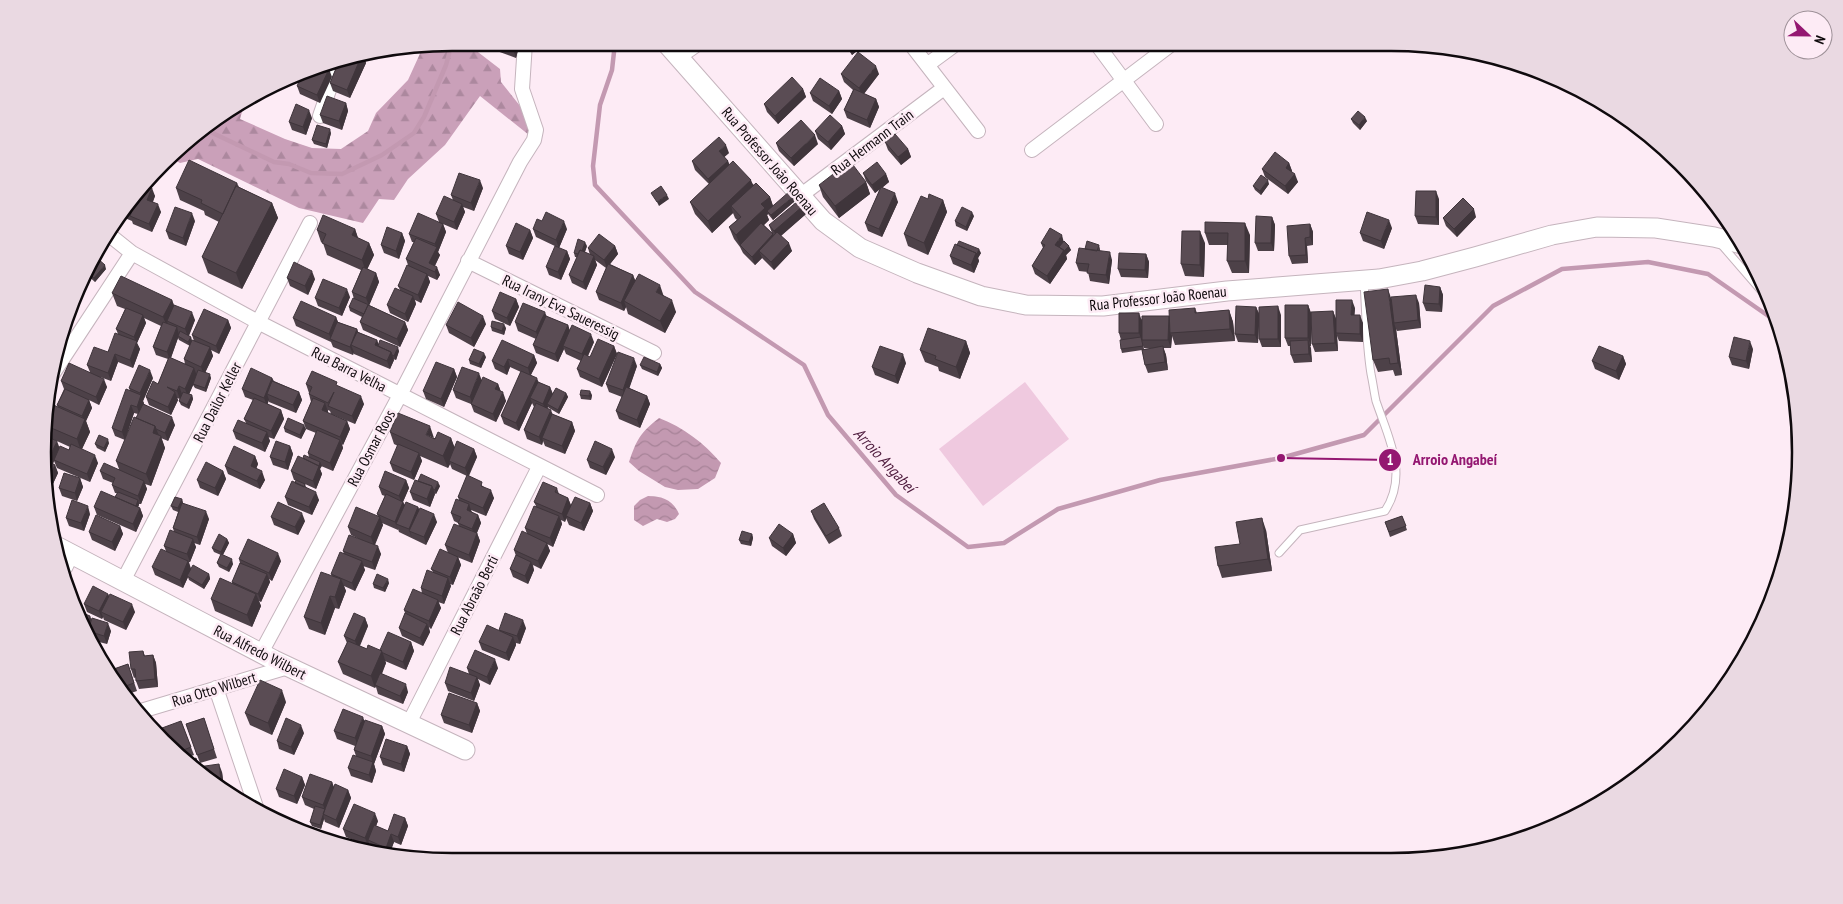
<svg xmlns="http://www.w3.org/2000/svg" width="1843" height="904" font-family="'PT Sans Narrow',sans-serif">
<style>
.forest{fill:url(#forest-firs)}
.park{fill:#efc9df}
.water{fill:url(#water-waves)}
.lines{fill:none;stroke-linecap:round;stroke-linejoin:round}
.stream{stroke:#c399b1;stroke-width:4.5}
.lane-casing{stroke:#c5b4bd;stroke-width:9}
.street-casing{stroke:#c5b4bd;stroke-width:16}
.secondary-casing{stroke:#c5b4bd;stroke-width:21}
.lane{stroke:#fff;stroke-width:7}
.street{stroke:#fff;stroke-width:14}
.secondary{stroke:#fff;stroke-width:19}
.wall{fill:#4d4148;fill-rule:evenodd}
.shaded-wall{fill:#3f353b}
.building{fill:#5a4c54;stroke:#3f353b}
.labels{text-anchor:middle;dominant-baseline:central;stroke-width:5;stroke-linejoin:round;paint-order:stroke}
.street-label{font-size:15px;fill:#0f0a0d;stroke:#fdebf5}
.water-label{font-size:16px;font-style:italic;fill:#4d1a3c;stroke:#fdebf5}
.rim{fill:none;stroke:#0f0a0d;stroke-width:2.5}
.leader{fill:none;stroke:#941771;stroke-width:2}
.callout-dot{fill:#941771;stroke:#fdebf5;stroke-width:2}
.mark-label{font-size:15px;text-anchor:middle;font-weight:bold;fill:#fff}
.callout-label{font-size:16px;text-anchor:middle;font-weight:bold;fill:#941771;stroke:#fdebf5;stroke-width:5;stroke-linejoin:round;paint-order:stroke}
</style>
<defs>
<pattern id="forest-firs" width="22" height="20" patternUnits="userSpaceOnUse" patternTransform="scale(1.25)"><rect width="22" height="20" fill="#caa0b9"/><path d="M5 1l3.5 6h-7zM16 11l3.5 6h-7z" fill="#ac889e"/></pattern>
<pattern id="water-waves" width="16" height="10" patternUnits="userSpaceOnUse" patternTransform="scale(1.25)"><rect width="16" height="10" fill="#c399b1"/><path d="M0 5q4-4 8 0t8 0" fill="none" stroke="#a68297"/></pattern>
</defs>
<rect width="100%" height="100%" fill="#fdebf5"/>
<path class="forest" d="M452,43H476L474,49L500,69L501,82L524,111L529,125V135L480,96L445,145L408,179L394,200L379,199L363,223L299,208L198,159L180,163L173,159L202,127L244,105L240,119L285,139L312,148L341,149L368,131L376,113L408,80L423,47Z"/>
<path class="park" d="M1025,382L1069,439L983,506L939,449Z"/>
<path class="water" d="M659,418C683,427 704,443 721,463L715,478L698,489L678,490L665,487L639,471L629,462C637,439 640,433 659,418Z
M648,496C662,496 673,500 679,514L675,519L667,522L657,519L643,526L634,520V506L640,500Z"/>
<g class="lines">
<path class="stream" d="M615,43L612,70L600,105L593,166L595,185L695,292L804,365L828,415L896,495L968,547L1004,543L1058,509L1160,480L1281,458L1364,435L1493,306L1562,269L1648,262L1708,274L1777,322
M202,128L274,162L289,164L311,173L342,174L382,155L414,133L424,117L446,65L452,43"/>
<g class="lane-casing">
<path id="lane" d="M1720,243L1771,302
M1279,553L1300,530L1385,511C1409,474 1388,437 1376,401C1374,392 1373,383 1371,374C1366,344 1366,312 1364,282"/>
</g>
<g class="street-casing">
<path id="street" d="M910,43L978,131
M1096,43L1156,124
M679,57L699,43
M927,65L957,43
M320,116L339,61
M1032,150L1173,43
M800,196L944,88
M107,233L132,253L258,322L597,495
M468,261L654,353
M50,378L132,253
M65,568L72,554
M123,581L310,223
M261,653L400,395L520,162L534,140L536,130L522,89L525,43
M216,688L257,810
M141,711L288,667
M409,723L539,467"/>
</g>
<g class="secondary-casing">
<path id="secondary" d="M666,43L823,221L860,248L917,273L981,296L1026,305L1103,306L1227,291L1379,279L1422,271L1475,257L1552,235L1597,227L1656,228L1714,237L1742,244
M58,547L274,660L465,750"/>
</g>
<use href="#lane" class="lane"/>
<use href="#street" class="street"/>
<use href="#secondary" class="secondary"/>
</g>
<path class="wall" d="M481,42H516L518,50L516,58L483,46Z
M550,42H570L564,52Z
M843,42H868L852,55Z
M364,57L366,63L350,98L333,91L330,83L339,61Z
M329,69L320,103L300,94L297,86Z
M841,74H879L864,94L876,99L879,107L870,128L847,118L844,110L853,90L844,82Z
M803,89L806,97L778,124L767,112L764,104Z
M839,91L842,99L832,114L813,101L810,93Z
M346,103L348,111L342,130L323,123L320,115Z
M312,118L306,135L292,130L289,122Z
M1351,119L1367,121L1360,130L1353,123Z
M842,126L845,134L831,150L818,139L815,131Z
M331,133L327,148L314,144L312,140Z
M885,142L908,149L911,157L901,165L888,150Z
M776,143L818,144L794,166L779,151Z
M729,153L724,157L728,161L729,165L754,185L770,197L773,206L796,200L773,220L768,214L767,215L769,220L764,225L772,233L769,225L803,206L806,214L781,236L792,251L774,270L762,258L755,265L743,253L740,247L734,239L729,227L737,220L735,218L733,213L712,233L695,214L690,202L709,184L695,170L692,161Z
M1289,163L1292,171V172L1298,182L1288,194L1265,177L1262,169Z
M863,173L886,174L889,182L882,188L898,202L882,237L868,231L865,223L880,189L875,193L866,181Z
M866,182L870,194L839,218L823,197L819,185Z
M237,183L239,187L272,203L278,218L242,289L208,273L202,257L219,222L205,215L204,211L180,200L176,188Z
M1269,184L1261,195L1255,190L1253,186Z
M148,186L155,196L153,202L161,212L152,232L133,224L132,221L120,216Z
M483,188L474,211L463,207L465,212L457,230L443,224L446,232L438,252L440,255L435,266L440,275L437,280L428,276L430,282L421,303L415,300L416,304L408,322L390,313L387,305L400,290L398,286L408,265L406,259L414,242H412L409,234L439,222L436,214L453,200L451,195Z
M928,199L943,200L947,212L928,255L908,246L904,234Z
M1439,199V225L1418,224L1415,216Z
M974,216L967,231L956,226L955,221Z
M1272,217L1275,225L1274,251H1258L1255,243Z
M1476,217L1457,237L1446,226L1443,218Z
M195,221L186,246L169,239L166,231Z
M1205,222L1250,235L1249,273H1232L1227,261L1228,245H1209L1205,233Z
M1310,224L1313,232V245L1307,246L1308,263L1292,264L1289,256Z
M1392,228L1384,249L1363,241L1360,233Z
M355,229L358,238L369,243L374,255L367,269L376,273L379,282L369,305L405,322L408,330L400,347L363,330L360,322L362,317L350,311L349,307L354,299L352,292L361,270L327,255L323,243L321,242L317,230Z
M533,229H567L559,248L536,237Z
M530,230L533,238L523,260L509,254L506,246Z
M402,233L405,241L399,259L384,253L381,245Z
M1064,241L1071,250L1066,255L1067,259L1050,284L1035,274L1032,266L1043,248L1041,243Z
M1205,243L1204,277L1185,276L1181,264Z
M1099,245L1100,249V251L1112,260L1109,284L1090,281L1088,272L1079,271L1076,263L1085,249Z
M587,246L585,252L590,255L588,248L615,246L618,254L610,264L633,275L635,280L664,296L676,312L665,333L628,314L626,307L624,311L599,300L596,292L606,268L595,260L597,265L586,290L572,283L569,275L577,257H575L574,253Z
M567,251L570,259L561,280L549,275L546,267Z
M981,253L978,258L979,261L974,273L953,264L950,256Z
M1146,254L1149,262L1148,278L1121,277L1118,269Z
M88,268L106,269L95,282L87,275L86,272Z
M1756,271L1765,287L1758,284L1755,276Z
M287,278L315,279L308,295L290,286Z
M1440,287L1443,295L1442,312L1426,311L1423,303Z
M112,293L172,300L174,305L195,320L189,336L191,337L192,341H194L192,335L228,320L231,328L219,354L211,350L213,356L205,373L211,378L206,392L195,388L193,385L189,394L192,395L193,399L189,409L181,405L179,401L180,399L177,398L178,400L171,415L149,405L146,397L158,384L168,359L156,355L153,347L161,326L144,318L146,323L137,343L140,349L133,368L118,362L111,381L100,377L107,387L99,405L89,400L92,408L86,421L90,432L82,449L98,463L90,482L57,468L54,461L53,464L55,465L58,473L51,488L47,486L48,437L59,448L69,450L70,447L48,437L49,403L58,407L57,405L64,389L61,381L90,372L87,365L108,352L118,334L116,329L125,309L117,306ZM178,338L179,340L190,346L184,359L185,364L171,358Z
M350,297L342,316L318,306L315,298Z
M516,299L519,307L510,326L495,319L492,311Z
M1391,299L1419,303L1421,328L1397,331L1396,329L1402,375L1395,376L1393,370L1378,372L1373,360Z
M1308,305L1311,313L1333,311L1336,319L1355,308L1354,315L1363,323V342L1339,341L1337,336L1338,351L1315,352L1312,344L1311,318V346H1310L1312,362L1294,363L1291,355V346H1288L1285,338Z
M1256,307L1259,313L1281,315V347H1262L1259,339V326L1258,343L1238,342L1235,334Z
M1195,308L1197,313L1229,310L1233,322L1235,341L1175,345L1172,336L1171,348H1163L1166,355L1168,370L1148,373L1145,365L1142,350L1122,353L1121,349V340L1119,333L1142,319L1169,316ZM1143,345L1144,348H1154L1144,349Z
M546,316L568,325L570,331L594,342L588,356L590,357L614,346L617,354L602,387L580,377L577,369L581,361L566,354L564,349L558,362L536,353L533,345L536,339L518,331L515,322Z
M336,317L338,322L357,329L358,332L377,340L378,344L399,351L396,360L393,359L394,360L390,369L354,354V352L353,355L333,347L331,342L296,326L293,318Z
M486,324L474,347L449,333L446,325Z
M491,327L506,328L504,335L492,331Z
M966,341L970,353L960,379L939,371L938,367L925,362L920,350Z
M1753,349L1749,369L1732,365L1729,357Z
M534,355L537,363L531,375L538,382L550,387L553,394L566,393L568,397L559,414L549,408L548,407L547,408L552,414L572,422L575,431L565,454L545,446L543,441L542,445L527,439L524,430L534,407L532,403L519,431L504,424L501,416L521,372L510,367L507,375L495,369L492,361Z
M1623,356L1626,364L1619,380L1595,369L1592,361Z
M486,357L481,368L470,364L469,360Z
M906,363L898,384L875,375L872,367Z
M660,364L662,368L658,376L642,369L640,365Z
M637,366L629,388L647,396L650,404L640,428L619,419L616,411L622,397L609,392L606,384Z
M454,369L457,377L444,407L426,399L423,391Z
M153,378L143,401L144,404L175,425L168,441L161,438L165,448L151,486L145,484L147,489L141,504H139L138,507L140,508L143,516L136,532L97,515L94,507L115,497L117,493H115L112,485L113,483L103,479L100,471L119,469L116,461L125,440L115,436L112,428L130,391L129,388ZM134,413L138,414L125,440Z
M272,378L274,381L299,392L302,400L296,413L269,402V400L267,404L281,410L284,419L274,439L268,437L270,441L265,452L236,439L233,431L246,423L244,419L253,400L245,397L242,389Z
M482,380L498,384L501,392L506,401L496,422L474,412L471,404L456,398L453,390Z
M306,384L338,386L364,404L355,424L331,414L330,411L328,410V413L347,421L350,429L343,445L342,444L343,448L333,471L321,466L320,469L322,474L316,489L305,484L306,487L319,500L312,515L288,505L285,497L296,480H294L291,471L303,458L309,457L308,453L316,433L306,429L303,421L311,402L309,394V393Z
M580,395H592L591,400L581,399Z
M284,428L306,429L301,439L285,432Z
M390,432L434,438H451L454,447L474,449L477,457L469,476L484,487L494,498L486,516L471,510L472,513L478,515L481,523L477,533L480,541L472,563L457,557H458L461,565L453,585L450,584L451,586L444,604L438,602L441,608L431,629L429,627L430,632L423,646L402,636L399,628L405,613L404,610L422,593L421,588L433,572L431,569L448,553L445,545L459,526L458,523L454,521L451,513L459,500L458,497L467,476L452,469L450,464L448,468L420,456L422,461L414,480L393,471L390,463L398,446L394,444Z
M109,443L105,452L97,448L95,444Z
M290,446L293,454L288,470L273,465L270,457Z
M255,456L258,464L256,469L265,480L260,489L228,474L225,466Z
M615,457L606,475L590,468L587,460Z
M223,471L226,479L218,496L200,488L197,480Z
M80,478L83,487L77,501L62,496L59,488Z
M406,480L409,488L403,502L405,505L418,507L419,509L437,522L426,545L399,532L398,529V530L382,523L383,525L375,545L381,554L375,570L363,566L365,570L355,591L344,586L346,591L339,609L335,608L325,635L309,629L304,617L332,576L331,574L344,554L343,551L361,540L351,535L348,527L378,517L377,514L385,496L382,495L379,487Z
M440,486L436,494L434,493L435,494L430,507L413,500L410,492Z
M557,488L559,494L568,498L571,505L590,503L593,511L584,531L569,525L566,518L565,522L561,520L562,524L553,547L547,544L550,551L541,569L533,565L534,570L528,584L513,577L510,569L516,556L514,550L527,534L525,528L536,506L534,502Z
M182,499L183,503L209,519L200,545L194,543L196,547L190,562H189L191,569L209,574L210,579L204,589L189,580L188,577L183,588L155,575L152,567L166,551L164,546L174,532L173,528L178,512L173,510L171,506Z
M811,511L839,528L842,536L829,544L814,519Z
M90,514L84,531L69,526L66,518Z
M1402,516L1407,530L1390,537L1385,522Z
M271,517L305,521L298,535L274,525Z
M120,526L123,534L115,551L92,540L89,532Z
M1266,530L1272,571L1222,578L1218,566L1240,544Z
M752,534L753,538L751,546L741,544L739,540Z
M793,534L796,543L786,556L772,546L769,538Z
M227,539L229,543L223,555L233,564L229,572L219,567L217,563L221,555L214,552L212,548Z
M239,559L281,561L272,581L269,579L270,582L261,602L259,601L261,606L252,627L215,611L211,599L232,583L240,563Z
M389,583L385,592L374,588L373,584Z
M108,594L109,596L135,612L126,630L104,620L103,617L102,619L87,612L84,604Z
M90,616L91,620L111,631L107,644L91,640L89,634L85,633Z
M365,618L368,626L360,646L367,649L380,650L411,642L414,651L406,670L385,661L386,663L382,674L408,692L403,704L378,694L376,687L375,688L343,674L338,662L347,643L344,636Z
M526,628L520,644L516,643V645L509,661L482,650L479,642L499,631V630Z
M143,651L145,656L153,655L156,663L158,687L139,689L136,681V677L134,678L131,669Z
M128,664L137,691L128,694L111,670Z
M467,668H498L490,685L478,679L480,685L474,701L448,691L445,683L469,674Z
M286,702L272,735L250,725L245,713Z
M477,703L480,711L472,733L444,723L441,715Z
M204,718L217,758L200,763L186,724Z
M181,721L194,755L184,759L169,747Z
M365,721L382,726L385,734L374,764L376,771L372,783L351,776L348,768L356,756L354,750L355,746L337,739L334,731Z
M304,733L294,755L279,749L277,741Z
M407,746L410,754L404,772L383,765L380,757Z
M187,762L199,767L222,772L224,788L220,789Z
M302,777L305,785L297,804L279,797L276,789Z
M332,782L334,788L348,790L351,798L339,828L325,822L324,819L321,829L312,826L310,822L314,809L305,805L302,797Z
M405,818L408,826L401,845L394,842L389,855L371,848L369,843L368,846L346,837L343,829L378,821L376,826L388,831Z"/>
<path class="shaded-wall" d="M515,42L518,50L516,58L513,49Z
M562,42H570L564,52L561,44Z
M855,42H868L852,55L849,47Z
M361,57H364L366,63L350,98L347,90Z
M876,66L879,74L862,96L859,88Z
M329,69L332,77L320,103L317,95Z
M803,89L806,97L778,124L775,116Z
M839,91L842,99L832,114L829,106Z
M876,99L879,107L870,128L867,120Z
M346,103L348,111L342,130L339,121Z
M309,110L312,118L306,135L303,127Z
M1365,117L1367,121L1360,130L1359,125Z
M842,126L845,134L831,150L828,142Z
M330,129L331,133L327,148L326,144Z
M815,135L818,144L794,166L791,158Z
M726,145L729,153L722,159L719,151Z
M908,149L911,157L901,165L898,157Z
M728,161L731,169L711,187L708,179Z
M1289,163L1292,171L1289,176L1286,168Z
M886,174L889,182L875,193L872,185Z
M1295,174L1298,182L1288,194L1285,186Z
M480,180L483,188L474,211L471,203Z
M751,180L756,192L731,206L733,213L712,233L708,221Z
M1268,180L1269,184L1261,195L1260,191Z
M866,182L870,194L839,218L835,206Z
M152,188L155,196L150,208L147,200Z
M1436,191L1439,199V225L1436,217Z
M141,193L130,216L129,213L135,200Z
M895,193L898,202L882,237L879,229Z
M667,195L669,199L659,206L657,202Z
M794,196L796,200L773,220L771,215Z
M770,197L774,209L767,211L768,214L767,215L769,220L741,247L736,235L761,204Z
M943,200L947,212L928,255L924,243Z
M272,203L278,218L242,289L236,273Z
M158,204L161,212L152,232L149,224Z
M462,204L465,212L457,230L454,222Z
M803,206L806,214L777,239L774,231Z
M1474,209L1476,217L1457,237L1454,229Z
M972,212L974,216L967,231L966,227Z
M192,213L195,221L186,246L183,238Z
M1272,217L1275,225L1274,251L1271,243Z
M1389,220L1392,228L1384,249L1381,241Z
M564,221L567,229L559,248L556,240Z
M1245,223L1250,235L1249,273L1245,261Z
M443,224L446,232L438,252L440,255L432,271L429,263L436,248L435,244Z
M1310,224L1313,232V245L1310,237Z
M355,229L359,241L352,235Z
M530,230L533,238L523,260L520,252Z
M1200,231L1205,243L1204,277L1200,265Z
M402,233L405,241L399,259L396,251Z
M773,234L776,242L759,251L762,258L755,265L752,257Z
M1062,235L1064,243L1060,250L1055,245Z
M1305,238L1307,246L1308,263L1306,255Z
M585,242L587,246L582,259L580,255Z
M369,243L374,255L366,272L362,260Z
M789,243L792,251L774,270L771,262Z
M615,246L618,254L607,268L604,260Z
M1069,246L1071,250L1066,255L1067,259L1050,284L1047,276L1064,250Z
M979,249L981,253L978,258L979,261L974,273L971,265L976,253Z
M567,251L570,259L561,280L558,272Z
M1110,252L1112,260L1109,284L1106,275Z
M1146,254L1149,262L1148,278L1145,270Z
M594,256L597,265L586,290L583,282Z
M105,265L106,269L95,282L94,278Z
M437,267L440,275L437,280L435,272Z
M312,271L315,279L308,295L305,286Z
M376,273L379,282L369,306L366,298Z
M427,274L430,282L421,303L418,295Z
M633,275L636,283L624,301L626,307L624,311L621,303Z
M660,285L664,297L656,292Z
M1440,287L1443,295L1442,312L1439,304Z
M347,289L350,297L342,316L339,308Z
M1388,289L1392,301L1394,323L1396,329L1402,375L1398,363Z
M1416,295L1419,303L1421,328L1418,320Z
M413,296L416,304L408,322L405,314Z
M516,299L519,307L510,326L507,318Z
M172,300L176,312L167,321L169,327L168,329L163,317Z
M672,300L676,312L665,333L660,321Z
M1352,300L1355,308L1354,324L1351,315Z
M1308,305L1311,313V346L1308,338Z
M1278,306L1281,315V347L1278,339Z
M1256,307L1259,315L1258,343L1255,335Z
M1229,310L1233,322L1235,341L1230,329Z
M1333,311L1336,319V333L1337,336L1338,351L1335,343Z
M192,312L195,320L188,337L185,329Z
M545,312L548,320L539,340L536,332Z
M1139,313L1142,321V341L1139,333Z
M143,315L146,323L137,343L140,349L133,368L130,360L136,343L134,337Z
M1360,315L1363,323V342L1360,334Z
M483,316L486,324L474,347L471,338Z
M1169,316L1170,333L1172,336L1171,348L1168,340Z
M336,317L339,325L331,339L329,334Z
M228,320L231,328L219,354L216,346Z
M405,322L408,330L400,347L397,339Z
M504,324L506,328L504,335L502,331Z
M568,325L571,334L563,346L564,349L558,362L555,354Z
M177,327L179,335L178,336V338L170,360L167,352Z
M357,329L360,337L351,345L354,352L353,355L350,347Z
M591,334L594,342L585,362L582,354Z
M191,337L192,342L190,346L188,342Z
M377,340L380,348L375,345Z
M1308,340L1311,348L1312,362L1309,354Z
M966,341L970,353L960,379L956,367Z
M1750,341L1753,349L1749,369L1746,361Z
M614,346L617,354L602,387L599,379Z
M1163,346L1166,355L1168,370L1165,362Z
M210,347L213,356L204,375L201,367Z
M398,347L399,351L396,360L394,356Z
M391,352L394,360L390,369L387,361Z
M484,353L486,357L481,368L479,364Z
M115,354L118,362L111,381L108,373Z
M903,354L906,363L898,384L895,376Z
M534,355L537,363L530,376L528,368Z
M1623,356L1626,364L1619,380L1616,371Z
M634,358L637,366L626,398L623,390Z
M508,359L510,367L507,375L504,367Z
M660,364L662,368L658,376L657,372Z
M194,368L197,376L188,397L185,389Z
M454,369L457,377L444,407L441,399Z
M150,370L153,378L143,401L144,403L140,415L137,407L141,395L140,393Z
M479,373L482,381L473,405L470,397Z
M210,374L211,378L206,392L205,388Z
M272,378L275,386L267,394L269,400L267,406L264,398Z
M537,378L540,386L530,398L532,403L519,431L516,423Z
M104,379L107,387L99,405L96,397Z
M498,384L501,392L495,389Z
M179,386L182,394L180,399L177,391Z
M550,387L553,395L547,404L548,407L546,412L543,404Z
M590,391L592,395L591,400L589,396Z
M175,392L178,400L171,415L168,407Z
M299,392L302,400L296,413L293,405Z
M503,392L506,401L496,422L493,414Z
M566,393L568,397L559,414L558,410Z
M192,395L193,399L189,409L187,405Z
M361,396L364,404L355,424L352,416Z
M647,396L650,404L640,428L637,420Z
M89,400L92,408L86,421L90,432L81,451L77,439L84,422L82,416Z
M325,403L328,412L325,418L322,410Z
M131,405L134,413L125,440L122,432Z
M281,410L284,419L274,439L271,431Z
M551,410L554,418L542,438L543,441L542,445L539,437Z
M172,417L175,425L168,441L165,433Z
M347,421L350,429L343,445L340,437Z
M572,422L575,431L565,454L562,446Z
M304,425L306,429L301,439L300,435Z
M155,426L160,438L161,436L165,448L151,486L146,474L153,433Z
M430,426L434,438L426,435Z
M267,432L270,441L265,452L262,443Z
M451,438L456,451L449,461L450,464L448,468L443,456Z
M108,439L109,443L105,452L104,448Z
M340,440L343,448L333,471L330,463Z
M57,441L60,449L51,467L49,459Z
M290,446L293,454L288,470L285,462Z
M474,449L477,457L468,476L465,468Z
M612,449L615,457L606,475L603,467Z
M419,453L422,461L414,480L411,472Z
M95,455L98,463L90,482L87,474Z
M255,456L258,464L254,474L251,466Z
M320,462L322,466L320,469L322,474L316,489L313,481Z
M55,465L58,473L51,488L48,480Z
M223,471L226,479L218,496L215,488Z
M262,471L265,480L260,489L257,481Z
M80,478L83,487L77,501L75,493Z
M406,480L409,488L402,504L399,496Z
M144,481L147,489L141,504L138,496Z
M438,482L440,486L436,494L435,490Z
M432,486L435,494L430,507L427,499Z
M491,490L494,498L486,516L483,508Z
M316,492L319,500L312,515L309,507Z
M568,498L571,506L565,522L562,514Z
M182,499L183,504L179,513L178,508Z
M138,500L139,505L137,510L136,506Z
M403,502L406,510L396,524L398,530L395,522Z
M590,503L593,511L584,531L581,523Z
M469,504L472,513L467,510Z
M88,506L90,514L84,531L81,523Z
M418,507L421,515L409,531L412,537L409,529Z
M140,508L143,516L136,532L133,524Z
M206,511L209,519L200,545L197,537Z
M302,513L305,521L298,535L295,527Z
M434,514L437,522L426,545L424,537Z
M478,515L481,523L475,537L472,529Z
M559,516L562,524L553,547L550,538Z
M380,517L383,525L374,546L371,537Z
M1262,518L1266,530L1272,571L1268,559Z
M120,526L123,534L115,551L112,542Z
M477,533L480,541L472,563L469,555Z
M752,534L753,538L751,546L749,542Z
M793,534L796,543L786,556L783,548Z
M193,539L196,547L190,562L187,554Z
M227,539L229,543L222,556L221,552Z
M547,543L550,551L541,569L538,561Z
M378,546L381,554L375,570L372,562Z
M278,553L281,561L272,581L269,573Z
M458,557L461,565L453,585L450,577Z
M232,559L233,564L229,572L227,568Z
M188,561L191,569L187,576L188,577L183,588L180,580Z
M362,561L365,570L355,591L352,583Z
M531,562L534,570L528,584L525,576Z
M209,574L210,579L204,589L202,585Z
M267,574L270,582L261,602L258,594Z
M448,578L451,586L444,604L442,596Z
M341,579L346,591L339,609L335,597Z
M388,579L389,583L385,592L383,588Z
M108,594L111,602L101,612L103,617L102,619L99,611Z
M256,594L261,606L252,627L247,615Z
M330,596L335,608L325,635L321,623Z
M438,600L441,608L431,629L429,621Z
M132,604L135,612L126,630L123,622Z
M90,616L93,624L88,631L89,634L88,637L84,631Z
M365,618L368,626L358,649L355,641Z
M523,620L526,628L520,644L517,636Z
M108,623L111,631L107,644L104,636Z
M427,624L430,632L423,646L420,638Z
M513,637L516,645L509,661L506,653Z
M411,642L414,651L406,670L403,662Z
M382,651L386,663L376,686L375,685V688L371,676Z
M153,655L156,663L158,687L155,679Z
M495,659L498,668L490,685L487,677Z
M477,677L480,685L474,701L471,693Z
M406,684L408,692L403,704L400,696Z
M282,690L286,702L272,735L268,723Z
M477,703L480,711L472,733L469,725Z
M363,717L366,725L358,747L355,738Z
M301,725L304,733L294,755L291,747Z
M382,726L385,734L374,764L376,771L372,783L369,775L373,763L371,756Z
M407,746L410,754L404,772L401,764Z
M219,764L222,772L224,788L221,780Z
M302,777L305,785L297,804L294,796Z
M332,782L335,790L326,813L323,805Z
M348,790L351,798L339,828L336,820Z
M375,813L378,821L370,841L368,840L369,843L368,846L365,838Z
M323,815L324,819L321,829L320,825Z
M405,818L408,826L401,845L398,837Z
M391,834L394,842L389,855L386,848Z"/>
<path class="building" d="M493,42H515L513,49Z
M846,42H855L849,47Z
M858,52L876,66L859,88L841,74Z
M361,57L347,90L330,83L339,61Z
M319,65L329,69L317,95L297,86L303,73Z
M792,77L803,89L775,116L764,104Z
M820,78L839,91L829,106L810,93Z
M854,89L876,99L867,120L844,110Z
M327,96L346,103L339,121L320,115Z
M296,104L309,110L303,127L289,122Z
M1358,111L1365,117L1359,125L1351,119Z
M830,115L842,126L828,142L815,131Z
M801,120L815,135L791,158L776,143Z
M317,125L330,129L326,144L312,140Z
M895,134L908,149L898,157L885,142Z
M719,137L726,145L719,151L728,161L708,179L692,161Z
M1275,152L1289,163L1286,168L1295,174L1285,186L1262,169Z
M189,160L237,183L223,214L201,203L202,200L176,188Z
M733,161L751,180L708,221L690,202Z
M850,161L866,182L835,206L819,185Z
M877,162L886,174L872,185L863,173Z
M459,173L480,180L471,203L451,195Z
M1261,175L1268,180L1260,191L1253,186Z
M756,183L770,197L761,204L765,208L736,235L729,227L741,217L731,206Z
M148,186L152,188L147,200L158,204L149,224L130,216L138,196Z
M236,186L272,203L236,273L202,257Z
M661,186L667,195L657,202L651,193Z
M881,187L895,193L879,229L865,223Z
M790,191L794,196L771,215L767,211Z
M1416,191H1436V217L1415,216Z
M929,194L943,200L924,243L904,234L921,196L928,199Z
M444,196L462,204L454,222L436,214Z
M1463,198L1474,209L1454,229L1443,218Z
M135,200L129,213L124,211Z
M798,201L803,206L774,231L769,225Z
M175,207L192,213L183,238L166,231Z
M962,207L972,212L966,227L955,221Z
M546,212L564,221L556,240L533,229L537,219L542,221Z
M1367,212L1389,220L1381,241L1360,233Z
M418,213L443,224L435,244L409,234Z
M323,215L355,229L352,235L369,243L362,260L322,243L326,234L317,230Z
M1256,216L1272,217L1271,243H1255Z
M1205,222L1245,223V261H1227L1228,233H1205Z
M516,223L530,230L520,252L506,246Z
M761,223L773,234L752,257L740,245Z
M1310,224V237L1305,238L1306,255L1289,256L1287,226Z
M387,227L402,233L396,251L381,245Z
M1050,228L1062,235L1055,245L1064,250L1047,276L1032,266L1045,245L1041,243Z
M1182,231H1200V265L1181,264Z
M777,232L789,243L771,262L759,251Z
M599,234L615,246L604,260L588,248Z
M416,238L437,247L429,263L437,267L435,272L406,259Z
M578,239L585,242L582,251L580,250L578,254L574,253Z
M959,241L979,249L977,254L976,253L957,245Z
M1064,241L1069,246L1064,251L1059,247Z
M1087,241L1099,245L1097,251L1085,249Z
M955,244L976,253L971,265L950,256Z
M555,246L567,251L558,272L546,267Z
M1079,248L1110,252L1106,275L1087,273L1089,264L1076,263Z
M580,250L594,256L583,282L569,275Z
M1119,253L1146,254L1145,270L1118,269Z
M97,258L105,265L94,278L86,272L88,268Z
M294,262L312,271L305,286L287,278Z
M608,264L633,275L621,303L596,292Z
M407,265L427,274L418,295L398,286Z
M363,267L376,273L366,298L352,292Z
M1756,271L1760,278L1755,276Z
M639,274L660,285L656,292L672,300L660,321L624,301Z
M121,276L172,300L163,317L112,293Z
M323,279L347,289L339,308L315,298Z
M1425,285L1440,287L1439,304L1423,303Z
M395,288L413,296L405,314L387,305Z
M1388,289L1398,363L1390,364L1389,358L1373,360L1364,292Z
M500,292L516,299L507,318L492,311Z
M1416,295L1418,320L1394,323L1391,297Z
M353,298L369,305H368L364,314L349,307Z
M1336,300H1352L1351,315H1360V334L1336,333Z
M301,301L336,317L329,334L293,318Z
M458,302L483,316L471,338L446,325Z
M523,303L545,312L536,332L515,322Z
M174,305L192,312L185,329L167,321Z
M368,305L405,322L397,339L360,322Z
M1285,305H1308V338H1285Z
M1236,306L1256,307L1255,335L1235,334Z
M1278,306V339H1259V307Z
M126,308L143,315L134,337L116,329Z
M1195,308V313L1229,310L1230,329L1170,333L1169,310Z
M204,309L228,320L216,346L192,335Z
M1333,311L1335,343L1312,344L1311,312Z
M1119,313H1139V333H1119Z
M546,316L568,325L555,354L533,345Z
M1142,316H1169L1168,340H1142Z
M492,321L504,324L502,331L491,327Z
M163,322L177,327L167,352L153,347Z
M337,322L357,329L350,347L330,339Z
M572,325L591,334L582,354L563,346Z
M928,328L966,341L956,367L935,359L936,356L920,350Z
M180,331L191,337L188,342L178,336Z
M357,332L377,340L375,345L391,352L387,361L351,345Z
M115,333L137,341L130,360L115,354L108,373L87,365L94,347L108,352Z
M1141,337L1143,346L1121,349L1120,340Z
M1734,337L1750,341L1746,361L1729,357Z
M598,339L614,346L599,379L577,369L584,354L590,357Z
M192,340L210,347L201,367L184,359Z
M380,340L398,347L394,356L392,355L391,352L378,346Z
M502,340L534,355L528,368L508,359L504,367L492,361Z
M1308,340L1309,354L1291,355L1290,341Z
M880,346L903,354L895,376L872,367Z
M1163,346L1165,362L1145,365L1142,350Z
M1599,346L1623,356L1616,371L1592,361Z
M474,349L484,353L479,364L469,360Z
M618,352L634,358L623,390L606,384Z
M169,357L194,368L185,389L179,386L177,391L167,387L175,392L168,407L146,397L153,381L158,384Z
M644,357L660,364L657,372L640,365Z
M436,362L454,369L441,399L423,391Z
M69,363L104,379L96,397L61,381Z
M139,365L150,370L140,393L129,388Z
M462,367L479,373L470,397L453,390Z
M251,368L272,378L264,398L242,389Z
M198,370L210,374L205,388L193,384Z
M312,371L337,382L336,385L361,396L352,416L328,406L334,392L328,403L309,394L312,387L306,384Z
M521,371L537,378L516,423L501,416Z
M483,377L498,384L495,389L503,392L493,414L471,404Z
M272,381L299,392L293,405L267,394Z
M538,382L550,387L543,404L530,398Z
M626,387L647,396L637,420L616,411Z
M556,388L566,393L558,410L547,404Z
M65,389L89,400L82,416L57,405Z
M126,389L141,395L137,407L131,405L122,432L112,428Z
M581,390L590,391L589,396L580,395Z
M183,392L192,395L187,405L179,401Z
M254,398L281,410L271,431L244,419Z
M313,398L325,403L322,410L347,421L340,437L303,421Z
M49,403L85,419L77,439L49,427Z
M536,403L551,410L539,437L524,430Z
M143,404L172,417L165,433L156,429L155,426L136,418Z
M398,413L430,426L426,435L435,439L438,432L451,438L443,456L390,432Z
M552,414L572,422L562,446L542,438Z
M134,417L155,426L153,433L161,436L146,474L116,461Z
M288,418L304,425L300,435L284,428Z
M238,420L267,432L262,443L233,431Z
M317,430L340,440L330,463L308,453Z
M99,435L108,439L104,448L95,444Z
M48,437L57,441L49,459H48Z
M276,441L290,446L285,462L270,457Z
M457,441L474,449L465,468L449,461Z
M595,441L612,449L603,467L587,460Z
M71,444L95,455L87,474L54,460L60,446L69,450Z
M398,444L419,453L411,472L390,463Z
M234,446L255,456L251,466L262,471L257,481L225,466Z
M304,455L320,462L319,466L303,458Z
M298,456L319,466L313,481L291,471Z
M48,461L55,465L48,480L47,479Z
M206,462L223,471L215,488L197,480Z
M104,463L144,481L138,496L112,485L115,478L100,471Z
M385,471L406,480L399,496L379,487Z
M64,473L80,478L75,493L59,488Z
M421,474L438,482L435,490L433,489L432,486L418,481Z
M467,475L482,482L481,486L491,490L483,508L458,497Z
M296,480L305,484L304,487L295,483Z
M415,480L432,486L427,499L410,492Z
M292,481L316,492L309,507L285,497Z
M543,482L557,488L555,492L568,498L562,514L534,502Z
M101,491L140,508L133,524L94,507Z
M118,492L138,500L136,506L115,497Z
M386,494L403,502L395,522L377,514Z
M175,497L182,499L178,508L171,506Z
M575,497L590,503L581,523L566,516Z
M456,499L469,504L467,510L478,515L472,529L458,523L461,517L451,513Z
M72,500L88,506L81,523L66,518Z
M278,502L302,513L295,527L271,517Z
M406,502L418,507L409,529L396,524Z
M182,503L206,511L197,537L173,528Z
M824,503L839,528L826,536L811,511Z
M534,506L559,516L550,538L525,528Z
M356,507L380,517L371,537L348,527Z
M420,508L434,514L424,537L409,531Z
M96,515L120,526L112,542L89,532Z
M1402,516L1406,526L1389,532L1385,522Z
M1262,518L1268,559L1218,566L1215,547L1240,544L1236,522Z
M454,524L477,533L469,555L445,545Z
M779,524L793,534L783,548L769,538Z
M170,530L193,539L187,554L164,546Z
M522,531L547,543L538,561L514,550Z
M742,531L752,534L749,542L739,540Z
M219,534L227,539L221,552L212,548Z
M349,535L378,546L372,562L343,551Z
M248,539L278,553L269,573L239,559Z
M161,549L188,561L180,580L152,567Z
M440,549L458,557L450,577L431,569Z
M340,552L362,561L352,583L331,574Z
M221,554L232,559L227,568L217,563Z
M516,555L531,562L525,576L510,569Z
M240,563L267,574L258,594L232,582Z
M193,565L209,574L202,585L187,576Z
M427,570L448,578L442,596L421,588Z
M321,572L341,579L335,597L330,596L321,623L304,617Z
M377,574L388,579L383,588L373,584Z
M220,578L256,594L247,615L211,599Z
M93,586L108,594L99,611L84,604Z
M413,589L438,600L429,621L404,610Z
M110,594L132,604L123,622L101,612Z
M78,611L90,616L84,631Z
M354,613L365,618L355,641L344,636Z
M405,613L427,624L420,638L399,628Z
M505,613L523,620L517,636L499,630Z
M92,618L108,623L104,636L88,631Z
M487,625L513,637L506,653L479,642Z
M388,632L411,642L403,662L381,652L382,651L380,650Z
M348,641L367,649L368,645L382,651L371,676L338,662Z
M475,650L495,659L487,677L467,668Z
M143,651L144,656L153,655L155,679L136,681L135,669H131L129,652Z
M103,652L105,662L99,653Z
M128,664L134,683L123,687L111,670Z
M450,667L477,677L471,693L445,683Z
M380,673L406,684L400,696L375,685Z
M260,680L282,690L268,723L245,713Z
M449,693L477,703L469,725L441,715Z
M343,709L363,717L355,738L334,731Z
M204,718L214,749L197,755L186,724Z
M286,718L301,725L291,747L277,741Z
M150,719L152,725H151L147,720Z
M365,720L382,726L371,756L354,750Z
M181,721L191,747L176,753L169,747L162,728Z
M154,724L160,738L151,725Z
M386,739L407,746L401,764L380,757Z
M353,755L373,762L369,775L348,768Z
M196,758L199,767H198V769L197,770L187,762Z
M219,764L221,780L211,782L199,771L198,767Z
M284,769L302,777L294,796L276,789Z
M310,774L332,782L323,805L302,797Z
M335,784L348,790L336,820L323,814Z
M354,804L375,813L365,838L343,829Z
M315,806L325,809L320,825L310,822Z
M394,814L405,818L398,837L391,834L386,848L368,840L374,825L388,831Z"/>
<g class="labels">
<g class="street-label">
<text transform="translate(872 142) rotate(-37)">Rua Hermann Train</text>
<text transform="translate(770 161) rotate(49)">Rua Professor João Roenau</text>
<text transform="translate(1158 298) rotate(-6)">Rua Professor João Roenau</text>
<text transform="translate(561 307) rotate(26)">Rua Irany Eva Saueressig</text>
<text transform="translate(349 369) rotate(27)">Rua Barra Velha</text>
<text transform="translate(217 402) rotate(-63)">Rua Dailor Keller</text>
<text transform="translate(371 448) rotate(-62)">Rua Osmar Roos</text>
<text transform="translate(474 595) rotate(-63)">Rua Abraão Berti</text>
<text transform="translate(260 652) rotate(27)">Rua Alfredo Wilbert</text>
<text transform="translate(214 689) rotate(-17)">Rua Otto Wilbert</text>
</g>
<g class="water-label">
<text transform="translate(885 460) rotate(47)">Arroio Angabeí</text>
</g>
</g>
<path d="M0 0H1843V904H0ZM452 51H1391A401 401 0 0 1 1792 452V452A401 401 0 0 1 1391 853H452A401 401 0 0 1 51 452V452A401 401 0 0 1 452 51Z" fill="#ead9e2" fill-rule="evenodd"/>
<path class="rim" d="M452 51H1391A401 401 0 0 1 1792 452V452A401 401 0 0 1 1391 853H452A401 401 0 0 1 51 452V452A401 401 0 0 1 452 51Z"/>
<path class="leader" d="M1281 458L1390 460"/>
<g class="callout-dot">
<circle cx="1281" cy="458" r="5"/>
<circle cx="1390" cy="460" r="12"/>
</g>
<g class="mark-label">
<text x="1390" y="465">1</text>
</g>
<g class="callout-label">
<text x="1455" y="465">Arroio Angabeí</text>
</g>
<g transform="translate(1808 35) rotate(112)"><circle r="24" fill="#fdebf5" stroke="#9e9198"/>
<path d="M0-4L9 19L0 12L-9 19Z" fill="#941771"/>
<text y="-8" font-size="14" font-weight="bold" text-anchor="middle" fill="#0f0a0d">N</text>
</g>
</svg>
